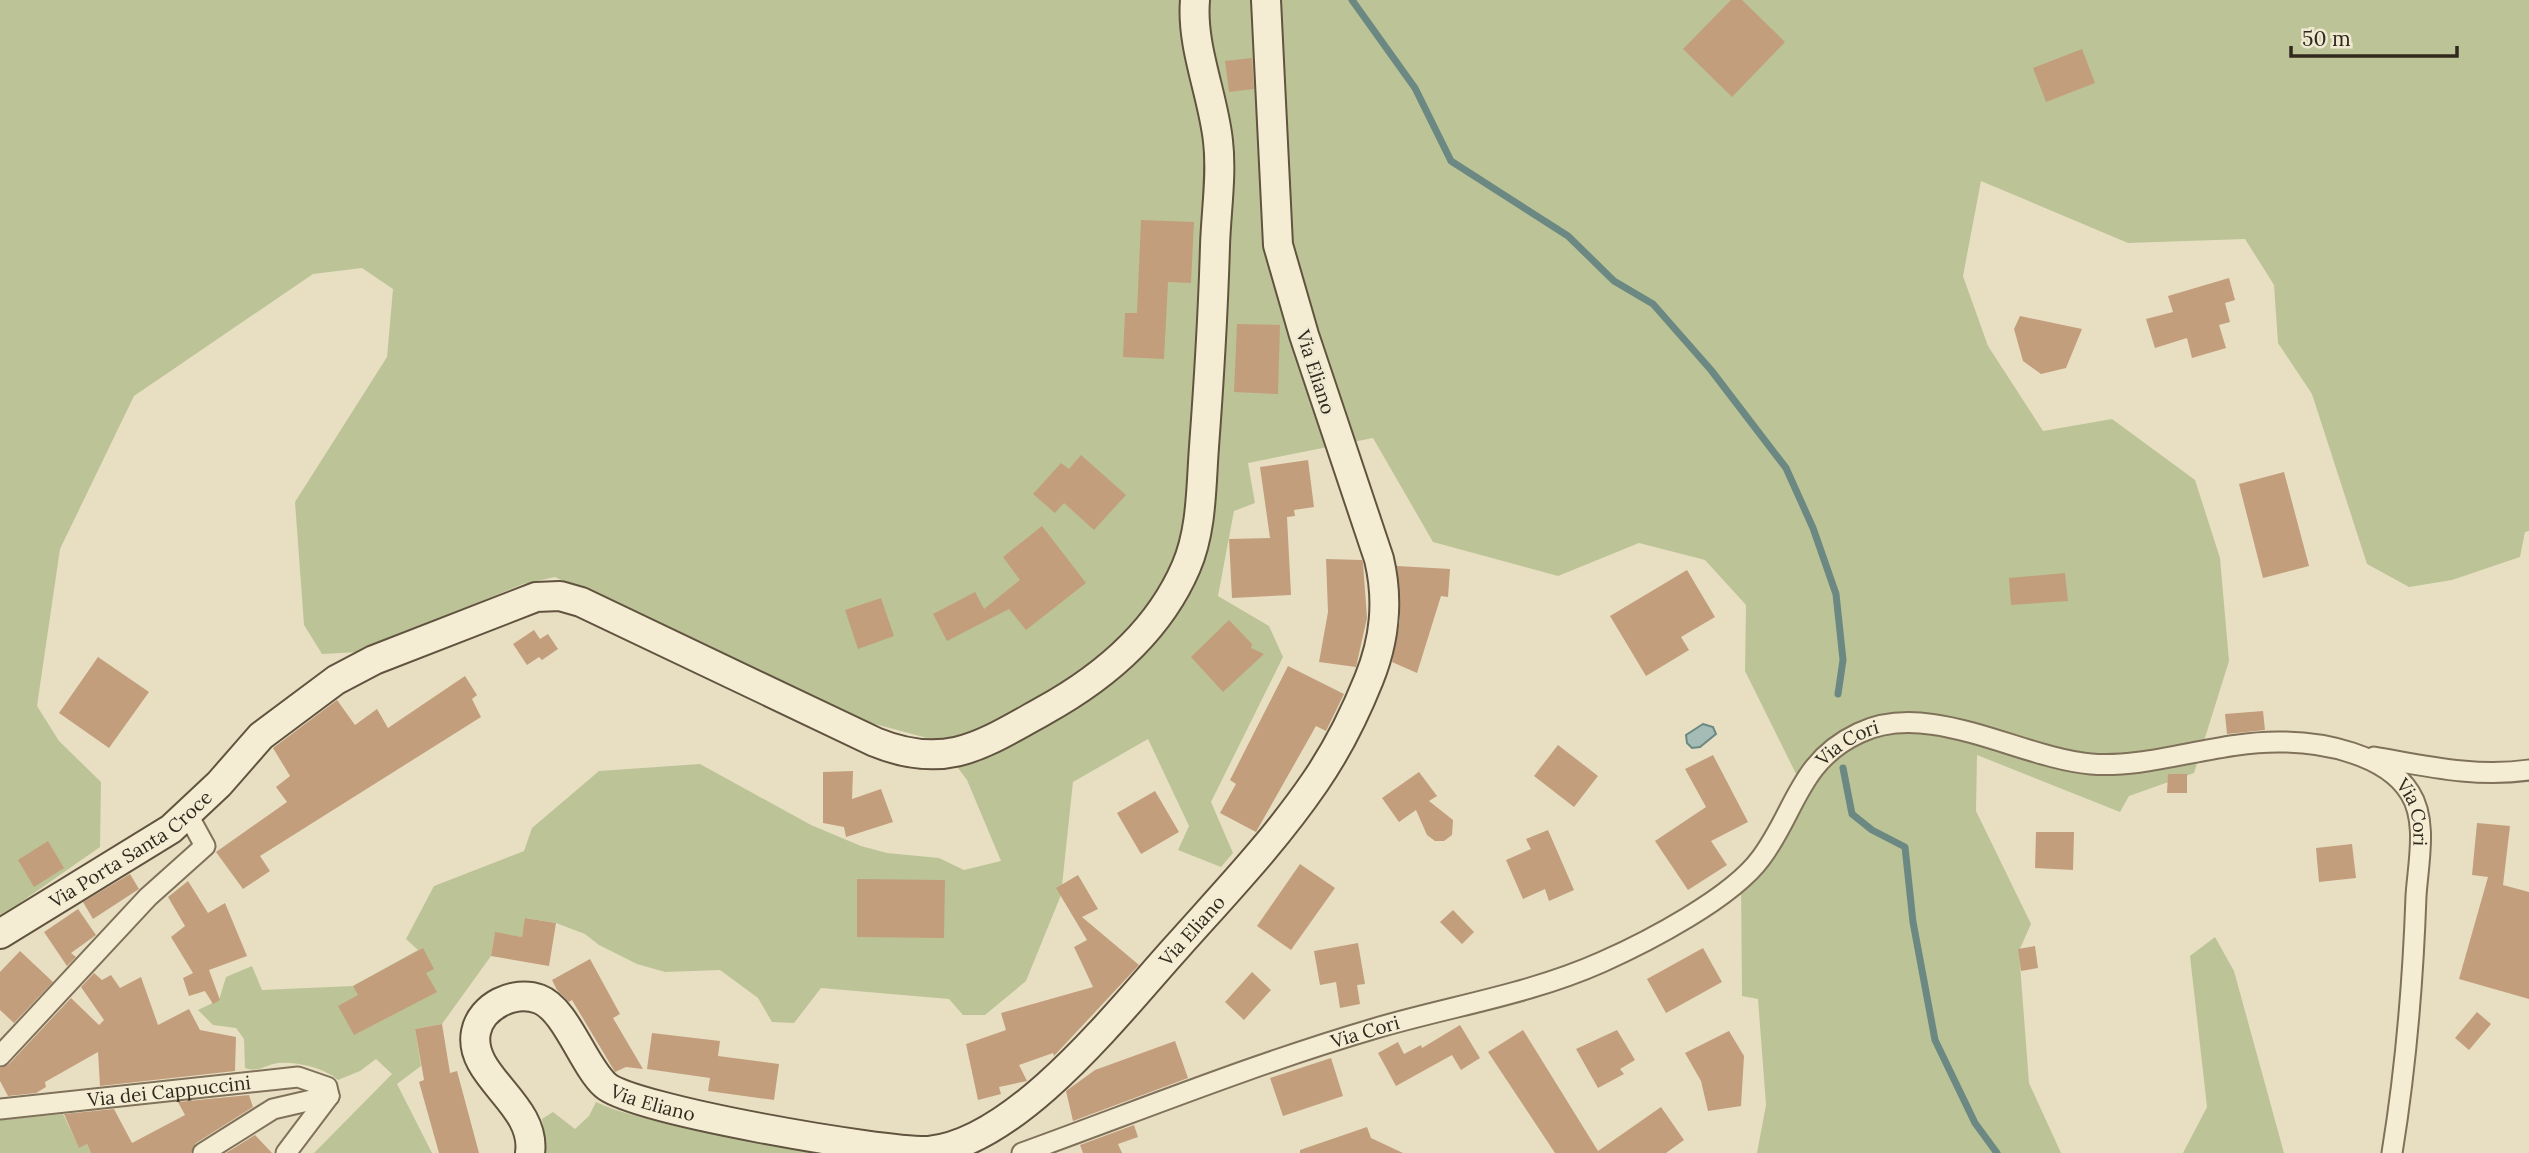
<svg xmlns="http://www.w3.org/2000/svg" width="2529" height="1153" font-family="Lora,serif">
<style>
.green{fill:#bcc497}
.water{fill:#a4bbb6;stroke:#6c8883;stroke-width:2}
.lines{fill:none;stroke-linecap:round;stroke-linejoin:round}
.stream{stroke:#6c8883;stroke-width:7}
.building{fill:#c29e7c}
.street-casing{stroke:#80715b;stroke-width:23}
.secondary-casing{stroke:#61533f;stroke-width:32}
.street{stroke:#f4edd4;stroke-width:19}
.secondary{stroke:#f4edd4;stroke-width:28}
.labels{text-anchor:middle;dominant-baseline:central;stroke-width:5;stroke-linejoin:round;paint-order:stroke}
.street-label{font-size:19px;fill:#31291e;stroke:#f0e9d1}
</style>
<rect width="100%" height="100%" fill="#e8dfc2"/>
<path class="green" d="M0,0H2529V531L2525,532L2520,557L2452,580L2409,587L2367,564L2312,394L2278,343L2274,285L2245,239L2128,243L1981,181L1963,276L1988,346L2043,431L2112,419L2195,480L2220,558L2229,661L2194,773L2129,796L2120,812L1977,755L1976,811L2031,924L2019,951L2029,1083L2061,1153H1757L1766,1105L1758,999L1742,996L1741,880L1801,784L1745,671L1746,605L1705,560L1639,543L1558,576L1433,542L1373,438L1248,463L1255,503L1234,511L1218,596L1269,626L1283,657L1211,802L1233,853L1221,867L1178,850L1189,826L1148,739L1073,782L1061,895L1026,981L985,1015H963L949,999L821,988L794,1023L772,1022L758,998L720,970L665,972L637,964L599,945L585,934L556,923L526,918L522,937L495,933L491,956L442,1024L415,1029L421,1066L397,1084L432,1153H314L392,1074L376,1059L360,1071L338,1080C325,1068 296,1061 278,1063C265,1065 258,1073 245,1068L244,1039L236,1028L213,1025L198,1010L219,1000L226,977L252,966L262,990L353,986L418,950L406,939L434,886L524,851L532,828L599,771L700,764L811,825L861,846L887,853L939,858L964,870L1001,861L967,780L938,741L849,717L555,577L523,584L359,652L322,654L304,625L295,502L387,357L393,289L362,268L313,274L134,396L60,549L37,706L59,741L101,782L100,847L14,907L0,943Z
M2215,937L2234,971L2284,1153H2183L2207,1107L2190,956Z
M596,1102C618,1112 640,1117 663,1123C723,1138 783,1148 845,1153H543L545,1142L542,1119L553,1112L575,1129L589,1116Z
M63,1114L79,1147L87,1144L91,1153H0V1120Z"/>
<path class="water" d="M1703,724L1713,727L1716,734L1700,747L1692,748L1687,743L1686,735Z"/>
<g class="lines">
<path class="stream" d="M1352,0L1415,88L1451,161L1568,236L1614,281L1653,304L1711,370L1786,468L1813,528L1836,594L1843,660L1838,694
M1843,768L1852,814L1872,830L1905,847L1913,922L1935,1040L1975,1123L1997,1153"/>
</g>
<path class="building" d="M1731,0H1742L1785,42L1732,97L1683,49Z
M2082,49L2095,83L2046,102L2033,68Z
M1252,58L1254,89L1229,92L1225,61Z
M1141,220L1194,222L1191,283L1168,282L1164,359L1123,357L1125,313H1137Z
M2229,278L2235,300L2225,303L2230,322L2219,325L2226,348L2192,358L2187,338L2155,348L2146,319L2173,312L2168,296Z
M2020,316L2082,329L2066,368L2041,374L2023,361L2014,329Z
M1237,324L1280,325L1278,394L1234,392Z
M1081,455L1126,495L1094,530L1064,503L1055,513L1033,494L1061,463L1069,469Z
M1308,460L1314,507L1294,510L1295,516L1287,517L1291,595L1232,598L1229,539L1270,538L1260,467Z
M2284,472L2309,566L2263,578L2239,484Z
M1042,526L1086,583L1026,630L1009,609L947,641L933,614L975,592L984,609L1020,580L1003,557Z
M1326,559L1362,560L1363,563L1367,618L1356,667L1319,662L1328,612Z
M1397,566L1450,569L1448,597L1441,596L1417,673L1392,662L1400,621Z
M1687,570L1715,617L1681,637L1689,650L1646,676L1610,616Z
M2065,573L2068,601L2011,605L2009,578Z
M881,598L894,636L858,649L845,610Z
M1229,620L1252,644L1251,648L1264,654L1223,692L1191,657Z
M534,630L540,639L548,634L558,649L542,660L539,657L527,665L513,644Z
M98,657L149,692L109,748L59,713Z
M1288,666L1344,694L1326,731L1316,726L1256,832L1220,813L1236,784L1230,780Z
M465,676L477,695L472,699L481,717L260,856L270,871L243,889L216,852L287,802L276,787L290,776L273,748L337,700L355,725L377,709L388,728Z
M2263,711L2265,730L2227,734L2225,714Z
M1558,745L1598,776L1574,807L1534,776Z
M1713,755L1748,822L1711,841L1727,865L1688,890L1655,841L1706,807L1685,769Z
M853,771L852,799L881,789L893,822L846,837L844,827L823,823V772Z
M1419,772L1437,796L1429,801L1453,820L1452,835L1444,841H1435L1427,835L1416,810L1399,822L1382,798Z
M2168,774H2187V793H2167Z
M1155,791L1179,832L1141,854L1117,813Z
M2477,823L2510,826L2503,885L2529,892V999L2459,979L2488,877L2472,875Z
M1548,830L1574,890L1549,901L1545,889L1523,899L1506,860L1531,849L1526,839Z
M2036,832H2074L2073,870L2035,868Z
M48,841L64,868L34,887L18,860Z
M2352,844L2356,878L2319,882L2316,848Z
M1300,864L1335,888L1291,950L1257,926Z
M130,874L139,889L93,919L83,902Z
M1078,875L1098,909L1082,917L1139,965L1054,1056L1053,1053L1019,1065L1027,1081L999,1087L1001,1094L978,1100L966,1044L1006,1030L1001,1013L1093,987L1074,947L1087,940L1056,888Z
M857,879L945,880L944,938L857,937Z
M188,881L208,913L225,903L247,956L209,970L220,1000L213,1004L205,991L189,996L183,978L193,973L171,937L185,926L168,897Z
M78,909L96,935L71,953L76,957L67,966L44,932Z
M1453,910L1474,932L1462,944L1440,922Z
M525,918L556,923L549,966L491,956L495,932L522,937Z
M1358,943L1365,984L1357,985L1360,1004L1340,1008L1336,982L1320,985L1314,951Z
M2035,946L2038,968L2021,971L2018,949Z
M423,948L434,969L426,973L437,992L354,1035L338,1006L358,995L353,986Z
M1703,948L1722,982L1666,1013L1647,979Z
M20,951L53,982L14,1023L0,1010V972Z
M590,959L620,1014L613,1018L643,1069L626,1067L615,1072L572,1000L569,1002L557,990L552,980Z
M1252,972L1271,990L1244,1020L1225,1002Z
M94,973L102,980L111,975L120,988L141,977L158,1025L189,1009L200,1030L236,1037L235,1071L100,1086L98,1052L45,1082L46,1087L36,1093L8,1096L0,1081V1068L9,1064L71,998L99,1025L104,1020L81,987Z
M2477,1012L2491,1024L2469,1050L2455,1038Z
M442,1024L450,1073L457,1071L479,1153H439L419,1082L424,1080L415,1029Z
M1460,1025L1480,1058L1461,1070L1452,1055L1396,1086L1378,1053L1398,1042L1404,1054L1421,1045L1422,1048Z
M1523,1030L1598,1151L1661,1107L1684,1140L1666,1153H1555L1488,1052Z
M1617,1030L1635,1060L1620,1069L1624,1074L1598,1088L1576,1049Z
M1729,1031L1744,1056L1741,1106L1708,1111L1701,1081L1685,1053Z
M652,1033L720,1041L718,1056L779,1064L774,1100L708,1091L710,1078L647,1069Z
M1175,1041L1188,1078L1073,1121L1066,1091L1095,1070Z
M1331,1058L1343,1096L1283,1116L1270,1078Z
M249,1095L253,1107L196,1143L191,1153H91L87,1144L79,1148L64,1114L114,1109L132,1143L185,1115L178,1102Z
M1134,1125L1138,1137L1118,1144L1122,1153H1083L1080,1145Z
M1367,1127L1371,1138L1403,1153H1300V1150Z
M255,1135L272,1153H226Z"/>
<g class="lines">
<g class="street-casing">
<g id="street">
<path d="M2374,757C2426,766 2477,778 2529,770"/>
<path d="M0,1056L148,897L205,846L188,815"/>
<path id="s1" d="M0,1109L298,1077L327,1087L329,1096"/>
<path d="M203,1153L273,1109L329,1096"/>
<path d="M286,1153L329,1096"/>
<path id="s2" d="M1022,1153C1138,1111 1254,1064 1373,1029C1450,1006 1528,995 1602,962C1647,942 1732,898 1761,858C1796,811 1799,761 1859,733C1929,699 2020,758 2091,764C2150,769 2217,741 2281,742C2322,742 2386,754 2410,793C2428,821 2418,864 2416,896C2413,983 2406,1067 2392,1153"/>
</g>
</g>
<g class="secondary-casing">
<g id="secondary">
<path id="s3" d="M0,934L171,829L219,784L261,736L336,680L374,660L536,597L560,596L581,602L875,742C946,771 982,745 1043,711C1103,678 1158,632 1186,567C1202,530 1201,487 1204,447C1209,380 1213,314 1215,246C1216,212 1222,175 1218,141C1213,94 1191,47 1195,0"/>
<path id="s4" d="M530,1153C537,1104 467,1076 476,1032C481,1006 514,990 539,999C566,1009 583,1065 605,1085C632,1110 886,1153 929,1151C1018,1142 1119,1011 1176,948C1224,894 1274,842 1315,782C1337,750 1355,714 1369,679C1385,639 1389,601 1379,559L1304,335L1278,245L1266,0"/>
</g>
</g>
<use href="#street" class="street"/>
<use href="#secondary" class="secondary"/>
</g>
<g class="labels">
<g class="street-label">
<text transform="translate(1316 372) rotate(72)">Via Eliano</text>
<text stroke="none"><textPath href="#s2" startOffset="950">Via Cori</textPath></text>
<text stroke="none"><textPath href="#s2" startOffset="1559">Via Cori</textPath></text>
<text stroke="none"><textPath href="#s3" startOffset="156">Via Porta Santa Croce</textPath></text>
<text stroke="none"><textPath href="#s4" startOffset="1008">Via Eliano</textPath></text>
<text stroke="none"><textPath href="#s2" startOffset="364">Via Cori</textPath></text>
<text stroke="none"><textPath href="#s1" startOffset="170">Via dei Cappuccini</textPath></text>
<text stroke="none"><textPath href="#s4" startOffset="378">Via Eliano</textPath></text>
</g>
</g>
<path d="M2291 46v10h166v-10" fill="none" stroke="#31291e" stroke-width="3.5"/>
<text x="2302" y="46" font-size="21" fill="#31291e" stroke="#f0e9d1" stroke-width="5" paint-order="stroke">50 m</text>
</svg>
